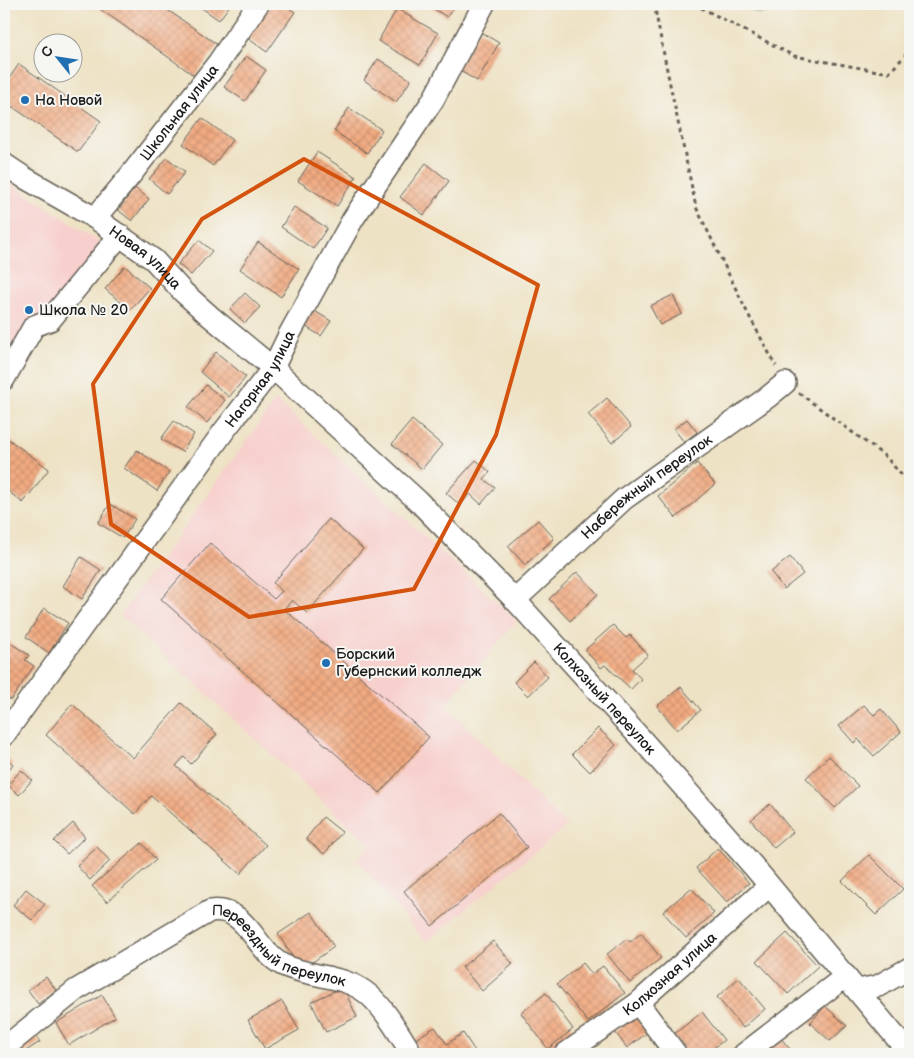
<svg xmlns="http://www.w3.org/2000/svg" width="914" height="1058" font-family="'Balsamiq Sans',sans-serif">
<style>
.built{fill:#f7d0cd}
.forest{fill:url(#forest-crowns);stroke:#44674a}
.building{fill:url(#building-cross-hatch)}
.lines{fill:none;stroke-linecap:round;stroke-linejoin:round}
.minor-casing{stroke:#666157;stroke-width:24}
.path{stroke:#666157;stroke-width:3;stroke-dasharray:4 4;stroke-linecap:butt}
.minor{stroke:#fff;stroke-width:21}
.marked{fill:none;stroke:#d4530e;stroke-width:4;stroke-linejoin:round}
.poi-dot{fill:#1f6fb2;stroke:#f6f6f2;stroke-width:2}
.labels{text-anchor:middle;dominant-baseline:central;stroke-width:4;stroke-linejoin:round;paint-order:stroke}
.poi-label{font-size:15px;fill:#1c1c1c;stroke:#f6f6f2;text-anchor:start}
.street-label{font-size:15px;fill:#1c1c1c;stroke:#f6f6f2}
</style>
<defs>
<pattern id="forest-crowns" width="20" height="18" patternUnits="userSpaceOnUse" patternTransform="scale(1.25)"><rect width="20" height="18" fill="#6cb278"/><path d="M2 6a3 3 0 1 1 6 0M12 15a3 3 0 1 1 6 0" fill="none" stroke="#589062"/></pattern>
<pattern id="building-cross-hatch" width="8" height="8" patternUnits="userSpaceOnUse" patternTransform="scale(1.25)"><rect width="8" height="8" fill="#f1aa81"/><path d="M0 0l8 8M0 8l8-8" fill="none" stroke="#ce926f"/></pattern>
</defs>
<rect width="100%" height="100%" fill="#f6f6f2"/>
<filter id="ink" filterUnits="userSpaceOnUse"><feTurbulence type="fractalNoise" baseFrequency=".02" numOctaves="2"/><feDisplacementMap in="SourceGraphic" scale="10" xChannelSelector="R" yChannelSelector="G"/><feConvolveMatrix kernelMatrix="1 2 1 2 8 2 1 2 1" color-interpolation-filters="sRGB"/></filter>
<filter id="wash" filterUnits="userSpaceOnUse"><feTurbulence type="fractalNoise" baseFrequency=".0096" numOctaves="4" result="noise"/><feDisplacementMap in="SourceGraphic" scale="20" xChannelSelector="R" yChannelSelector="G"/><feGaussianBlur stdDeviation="1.12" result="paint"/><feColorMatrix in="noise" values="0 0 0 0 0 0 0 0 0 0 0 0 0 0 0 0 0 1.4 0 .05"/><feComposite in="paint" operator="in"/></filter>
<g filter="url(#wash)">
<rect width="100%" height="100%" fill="#eee2c4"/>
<path class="built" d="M4,179L103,244L4,377Z
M276,400L517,621L445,705L567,826L426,942L356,859L370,845L120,615Z"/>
<path class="forest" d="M739,4H791L793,8L759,14Z"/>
<g id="blocks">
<path class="building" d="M93,4H159L218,45L195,76Z
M196,4H228L230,5L219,20Z
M269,4H283L295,12L267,52L246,37Z
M426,4H456L447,17Z
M397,9L438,33L420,65L378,41Z
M479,31L499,43L477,81L457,69Z
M246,56L266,70L245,101L224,87Z
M378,59L411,80L396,102L364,80Z
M19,64L101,121L78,152L4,101V86Z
M349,108L382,130L367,153L334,131Z
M202,118L232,140L213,166L183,144Z
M317,152L356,177L337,206L298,181Z
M167,158L185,172L167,194L149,179Z
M426,163L449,181L424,215L400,197Z
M135,188L149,199L132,221L118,210Z
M294,207L327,228L313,249L281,227Z
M199,240L212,251L191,275L178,264Z
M258,242L299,269L281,297L240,269Z
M125,266L150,288L130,310L105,289Z
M245,293L260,307L245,323L230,309Z
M673,295L682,314L660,325L650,306Z
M313,310L331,321L321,336L303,325Z
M216,352L246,377L229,397L200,372Z
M206,385L225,400L207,423L188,407Z
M607,398L631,427L612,443L588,414Z
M687,419L697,432L684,442L674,429Z
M412,420L442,445L422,469L392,444Z
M174,421L194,434L182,452L161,439Z
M4,436L49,469L23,503L4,488Z
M137,450L169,472L157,491L124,468Z
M476,460L490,472L484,479L495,488L481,504L470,494L460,505L446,493Z
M697,463L715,484L676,518L658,496Z
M110,504L135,519L123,538L98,523Z
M329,519L363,549L307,613L292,600L284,609L429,737L380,793L161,599L210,543L274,599L282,591L273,583Z
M538,520L554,538L525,565L508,546Z
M81,557L101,570L82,599L63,586Z
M790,557L803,574L784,589L771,572Z
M577,572L598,594L570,621L549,599Z
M44,608L68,623L49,653L26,637Z
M613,625L626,638L630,635L648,655L632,669L641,679L631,689L605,665L601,668L585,650Z
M4,639L29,655L25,660L34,666L11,700L4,696Z
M534,662L548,677L528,696L514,682Z
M681,687L701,710L677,730L657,706Z
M181,703L217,734L191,764L184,757L176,766L266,845L240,874L151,796L135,814L46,735L72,704L133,758Z
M864,705L874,715L881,709L901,732L874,756L858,739L854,743L839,726Z
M598,728L616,745L590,772L572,754Z
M4,756L13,764L4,776Z
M829,756L858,786L835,808L806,778Z
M21,770L32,780L19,795L8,785Z
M770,804L793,832L774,848L751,820Z
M499,813L527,847L432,926L404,891Z
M323,817L342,832L324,854L306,839Z
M73,823L85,837L67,854L54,841Z
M142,843L156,860L107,902L92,886Z
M97,847L110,861L90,880L77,866Z
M718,848L749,883L727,902L696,868Z
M869,855L903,889L876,915L842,881Z
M691,888L714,913L686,938L663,912Z
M26,889L45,904L32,920L13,905Z
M311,912L334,947L301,970L278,934Z
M641,933L661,958L630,983L607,954L627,939L630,942Z
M787,933L818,966L788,994L757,961Z
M493,941L513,964L482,991L462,967Z
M583,963L592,974L603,966L625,993L588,1022L557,984Z
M46,977L56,990L38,1004L28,990Z
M739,978L765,1009L743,1028L717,997Z
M343,987L357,1017L326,1032L311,1002Z
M546,993L573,1029L548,1049L521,1013Z
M102,995L115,1017L69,1045L56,1023Z
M282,1001L299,1030L265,1049L248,1020Z
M825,1006L847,1026L830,1041L810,1023Z
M702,1012L724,1040L706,1054H688L673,1035Z
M635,1016L647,1033L627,1048L615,1032Z
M435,1027L447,1044L463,1033L477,1054H423L414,1040Z
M32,1030L40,1042L21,1054L13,1043Z
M780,1037L794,1054H761Z"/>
</g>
</g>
<g filter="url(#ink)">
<use href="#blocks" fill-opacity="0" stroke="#666157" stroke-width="1"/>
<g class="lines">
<g class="minor-casing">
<g id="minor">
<path id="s1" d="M4,164L25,178L95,218L154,260L183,292L211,317L273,368L418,501L515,600L643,741L754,867L910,1054"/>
<path id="s2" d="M95,218L129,177L218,63L258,4"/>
<path d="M4,379L34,326L50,320L120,235"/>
<path id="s3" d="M515,600L624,499L768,397L785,383"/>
<path id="s4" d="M4,735L224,431L273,368L290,333L353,219L433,100L484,4"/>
<path d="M858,990L878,986L910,968"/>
<path d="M638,1003L676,1054"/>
<path id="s5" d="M4,1048L76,990L210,911C247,905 254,950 283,965C311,978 345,974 369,995C385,1008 401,1037 412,1054"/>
<path id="s6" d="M565,1054L638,1003L769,886"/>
<path d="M744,1054L846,976"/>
</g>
</g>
<path class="path" d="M654,4L667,70L696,207L748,314L776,366
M694,4L794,56L889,73L910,50
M799,393L886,457L910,485"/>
<use href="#minor" class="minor"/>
</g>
</g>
<path class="marked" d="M304,159L538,285L496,435L414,589L249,617L111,524L93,384L202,219Z"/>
<g class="poi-dot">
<circle cx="25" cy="100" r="5"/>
<circle cx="29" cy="310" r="5"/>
<circle cx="326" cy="663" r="5"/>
</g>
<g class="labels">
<g class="poi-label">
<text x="35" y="100">На Новой</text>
<text x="39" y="310">Школа № 20</text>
<text x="336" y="654">Борский<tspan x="336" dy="17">Губернский колледж</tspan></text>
</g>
<g class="street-label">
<text stroke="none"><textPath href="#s2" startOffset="135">Школьная улица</textPath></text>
<text stroke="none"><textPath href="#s1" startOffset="170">Новая улица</textPath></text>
<text stroke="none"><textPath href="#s4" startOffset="439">Нагорная улица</textPath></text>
<text stroke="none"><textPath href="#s3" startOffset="174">Набережный переулок</textPath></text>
<text stroke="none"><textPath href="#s1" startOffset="808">Колхозный переулок</textPath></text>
<text stroke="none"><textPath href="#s5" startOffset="329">Переездный переулок</textPath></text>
<text stroke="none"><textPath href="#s6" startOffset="132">Колхозная улица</textPath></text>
</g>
</g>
<rect width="914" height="1058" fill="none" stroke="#f6f6f2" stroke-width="20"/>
<g transform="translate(58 58) rotate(300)"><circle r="24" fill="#f6f6f2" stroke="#9f9f9c"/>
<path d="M0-4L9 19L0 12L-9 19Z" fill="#1f6fb2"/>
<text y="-8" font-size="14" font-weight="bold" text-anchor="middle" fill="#1c1c1c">С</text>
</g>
</svg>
